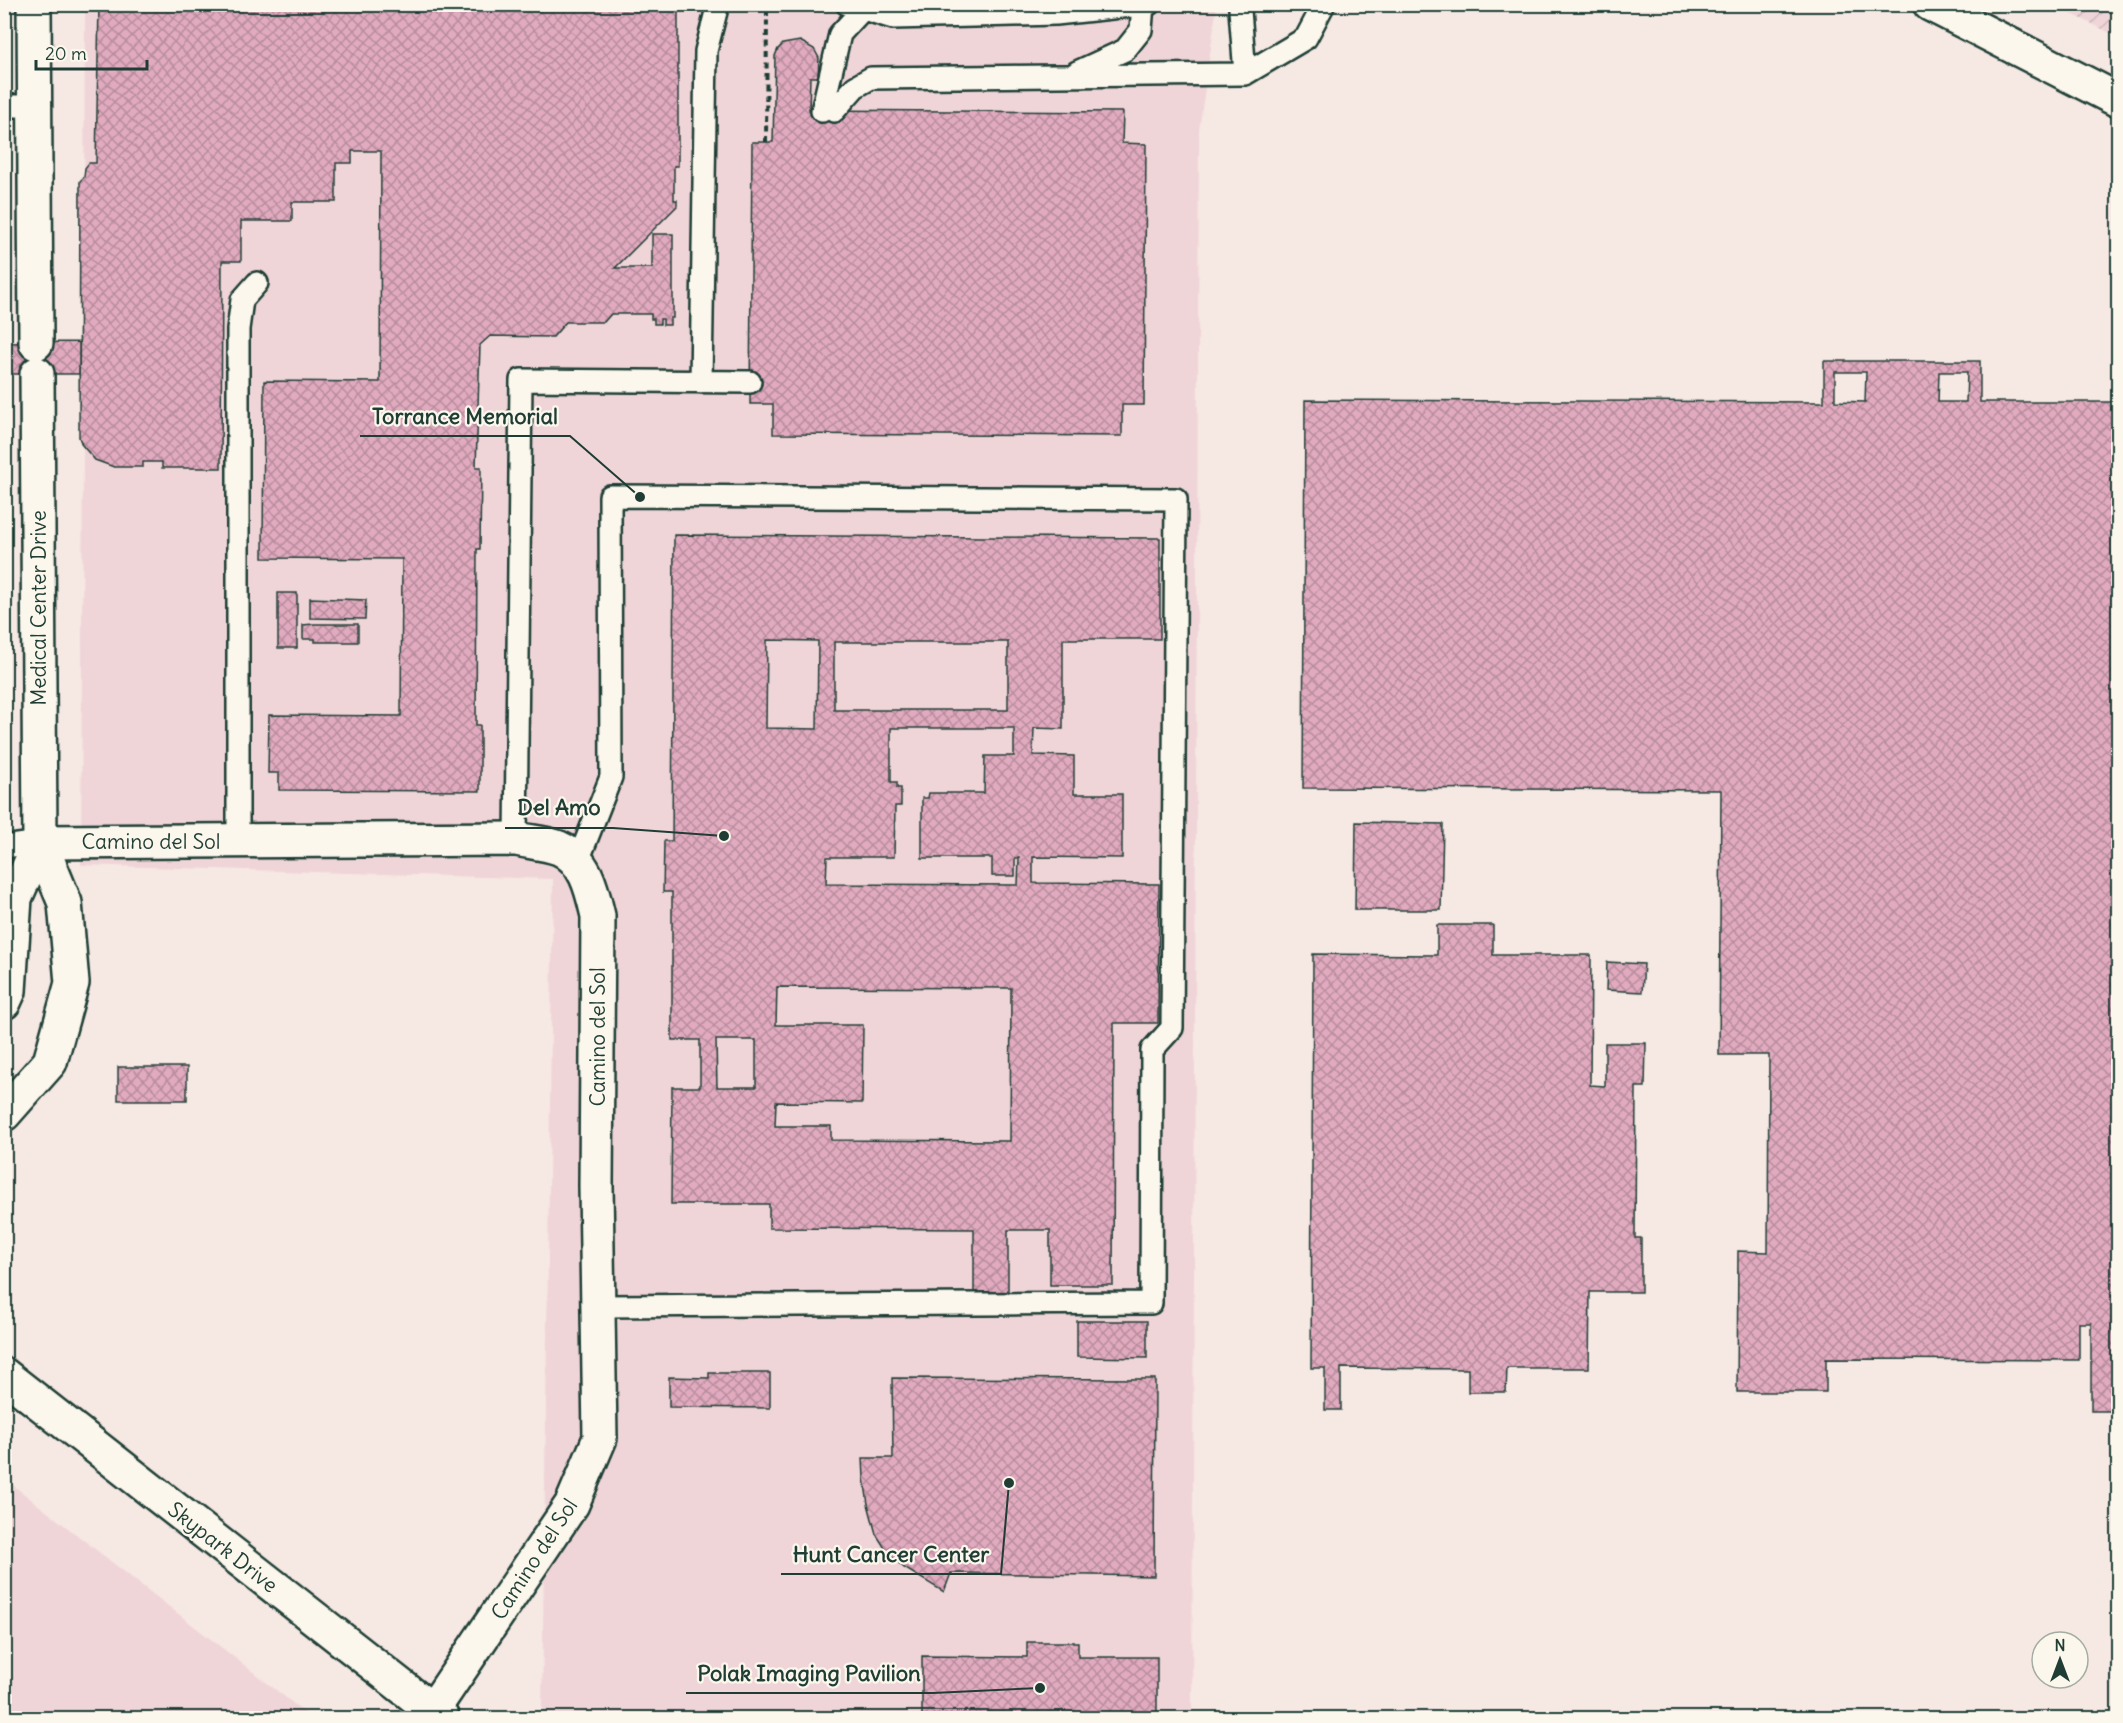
<svg xmlns="http://www.w3.org/2000/svg" width="2123" height="1723" font-family="Delius,sans-serif">
<style>
.built{fill:#f0d5d8}
.industrial{fill:url(#industrial-furrows)}
.building{fill:url(#building-cross-hatch);stroke:#1f3d34;stroke-width:1.5;fill-rule:evenodd}
.lines{fill:none;stroke-linecap:round;stroke-linejoin:round}
.service-casing{stroke:#1f3d34;stroke-width:26}
.minor-casing{stroke:#1f3d34;stroke-width:38}
.tertiary-casing{stroke:#1f3d34;stroke-width:38}
.secondary-casing{stroke:#1f3d34;stroke-width:38}
.path{stroke:#1f3d34;stroke-width:4;stroke-dasharray:6 4.5;stroke-linecap:butt}
.service{stroke:#fbf7ec;stroke-width:21}
.minor{stroke:#fbf7ec;stroke-width:33}
.tertiary{stroke:#fbf7ec;stroke-width:33}
.secondary{stroke:#fbf7ec;stroke-width:33}
.labels{text-anchor:middle;dominant-baseline:central;stroke-width:4.5;stroke-linejoin:round;paint-order:stroke}
.street-label{font-size:21px;fill:#1f3d34;stroke:#fbf7ec}
.leader{fill:none;stroke:#1f3d34;stroke-width:2}
.callout-dot{fill:#1f3d34;stroke:#fbf7ec;stroke-width:2}
.callout-label{font-size:22px;text-anchor:middle;font-weight:bold;fill:#1f3d34;stroke:#fbf7ec;stroke-width:4.5;stroke-linejoin:round;paint-order:stroke}
</style>
<defs>
<pattern id="industrial-furrows" width="10" height="10" patternUnits="userSpaceOnUse" patternTransform="scale(1.5)"><rect width="10" height="10" fill="#f0d5d8"/><path d="M-1 1l2-2M0 10L10 0M9 11l2-2" fill="none" stroke="#cdb8ba"/></pattern>
<pattern id="building-cross-hatch" width="8" height="8" patternUnits="userSpaceOnUse" patternTransform="scale(1.5)"><rect width="8" height="8" fill="#e1aabf"/><path d="M0 0l8 8M0 8l8-8" fill="none" stroke="#b68c9c"/></pattern>
</defs>
<rect width="100%" height="100%" fill="#f6e8e3"/>
<filter id="ink" filterUnits="userSpaceOnUse"><feTurbulence type="fractalNoise" baseFrequency=".0167" numOctaves="2"/><feDisplacementMap in="SourceGraphic" scale="12" xChannelSelector="R" yChannelSelector="G"/><feConvolveMatrix kernelMatrix="1 2 1 2 8 2 1 2 1" color-interpolation-filters="sRGB"/></filter>
<g filter="url(#ink)">
<path class="built" d="M85,5H1217L1199,130L1192,1718H554L542,1709L553,879L81,865Z
M4,1479H5L312,1718H5Z"/>
<path class="industrial" d="M2054,5H2118V37Z"/>
<path class="building" d="M99,4H678V166H674V200H677V206L615,268H652V234H673V318H670V325H663V319H660V324H654V319H651V314H611L604,322H566L553,337L490,336L480,345L476,467H481L480,549H477L476,725H480V791L279,790V773H268L269,715L401,716L402,559L263,558L264,381L380,382L381,151H352V163H336V202H292V221H241V261H222L221,468H162V462H143V467H114L95,460L82,445L79,437L80,181L84,177L85,168L89,163H96Z
M800,41L814,49L819,58L818,77H810L809,110L1123,112L1122,143L1146,144L1144,405H1122V436L773,434V404H750L752,142H773L775,56L778,49L783,44Z
M79,342V374H4V343Z
M1824,361H1980V402H2118V1411H2091V1323H2079V1360L1826,1359V1392H1737L1738,1251L1768,1252L1769,1055H1719L1721,790L1303,788L1305,400L1824,402ZM1835,372H1866L1865,402L1835,401ZM1939,372H1967L1966,402H1938Z
M674,535L1160,538V639H1063V729L1034,728L1033,755L1074,756V794H1122V858L1033,857V883L1159,884L1158,1023H1114L1113,1285H1050V1230H1008V1296L974,1295V1229L769,1228V1204H671L672,1087H700V1040H672V892H663L664,841H672ZM767,640L818,641L817,729L766,728ZM834,642H1008V710H834ZM891,728H1014V756H985L984,793H929L928,798H922V858H992V876H1015V858H1019L1018,885L826,884L827,857H894L895,806H901V788H897V782H891ZM777,987L1011,988L1010,1141L831,1140V1126H775L776,1102L862,1103L863,1025H776ZM716,1040H756V1087H717Z
M278,593H297V648H278Z
M310,598L366,600L365,619L310,618Z
M314,624H358V642H315V639H303V625Z
M1356,822L1443,824L1441,910H1355Z
M1437,925H1493V955H1591L1590,1085L1605,1086V1043H1646L1645,1087H1636L1635,1238H1641V1292H1590L1589,1368H1507L1506,1392H1468V1369L1341,1368V1410H1325V1368H1311L1313,954L1437,955Z
M1607,962L1644,964L1642,992L1606,990Z
M118,1067H187V1100H118Z
M1077,1321H1147V1358L1077,1357Z
M709,1373H770V1408L669,1407V1377L709,1378Z
M892,1378L1155,1379L1154,1576L951,1573L944,1592L904,1568L888,1553L876,1534L868,1504L864,1478L863,1458H893Z
M1027,1642H1078V1657H1157V1718H922V1656L1027,1657Z"/>
<g class="lines">
<g class="service-casing">
<path id="service" d="M847,4L893,18L1056,14L1149,4
M1243,4L1240,10L1245,74
M1077,72L1125,50L1141,30L1143,4
M4,106H35
M822,111L840,34L863,9
M834,111L855,87L871,78L1245,74L1306,38L1324,4
M701,382L706,51L718,4
M516,839L521,380L750,382
M238,840V329L242,300L257,283
M4,847L40,842
M578,861L611,777L610,496L1176,499L1172,1028L1152,1050L1151,1303L598,1306"/>
</g>
<g class="minor-casing">
<path id="minor" d="M40,842L516,839C530,842 546,843 559,848C586,860 592,890 598,916L596,1186L600,1438L572,1504L432,1711"/>
</g>
<g class="tertiary-casing">
<path id="tertiary" d="M34,4L36,343
M4,1002L9,991L15,898L40,842
M4,1114L50,1062L72,983L65,903L40,842L37,374"/>
</g>
<g class="secondary-casing">
<path id="secondary" d="M1930,4L2118,100
M4,1375L442,1718"/>
</g>
<path class="path" d="M766,142L767,12"/>
<use href="#service" class="service"/>
<use href="#minor" class="minor"/>
<use href="#tertiary" class="tertiary"/>
<use href="#secondary" class="secondary"/>
</g>
</g>
<g class="labels">
<g class="street-label">
<text transform="translate(38 608) rotate(-90)">Medical Center Drive</text>
<text x="151" y="841">Camino del Sol</text>
<text transform="translate(597 1037) rotate(-90)">Camino del Sol</text>
<text transform="translate(223 1547) rotate(38)">Skypark Drive</text>
<text transform="translate(534 1559) rotate(-57)">Camino del Sol</text>
</g>
</g>
<path class="leader" d="M640 497L570 436H360M724 836L613 828H505M1009 1483L1001 1574H781M1040 1688L933 1693H686"/>
<g class="callout-dot">
<circle cx="640" cy="497" r="6"/>
<circle cx="724" cy="836" r="6"/>
<circle cx="1009" cy="1483" r="6"/>
<circle cx="1040" cy="1688" r="6"/>
</g>
<g class="callout-label">
<text x="465" y="424">Torrance Memorial</text>
<text x="559" y="815">Del Amo</text>
<text x="891" y="1562">Hunt Cancer Center</text>
<text x="809" y="1681">Polak Imaging Pavilion</text>
</g>
<rect width="2123" height="1723" fill="none" stroke="#fbf7ec" stroke-width="24"/>
<rect x="12" y="12" width="2099" height="1699" fill="none" stroke="#1f3d34" stroke-width="2" filter="url(#ink)"/>
<g transform="translate(2060 1660)"><circle r="28" fill="#fbf7ec" stroke="#a3ada2" stroke-width="1.5"/>
<path d="M0-4.5L10 22L0 15L-10 22Z" fill="#1f3d34"/>
<text y="-9" font-size="16" font-weight="bold" text-anchor="middle" fill="#1f3d34">N</text>
</g>
<path d="M36 60v9h111v-9" fill="none" stroke="#1f3d34" stroke-width="3"/>
<text x="45" y="60" font-size="18" fill="#1f3d34" stroke="#fbf7ec" stroke-width="4.5" paint-order="stroke">20 m</text>
</svg>
